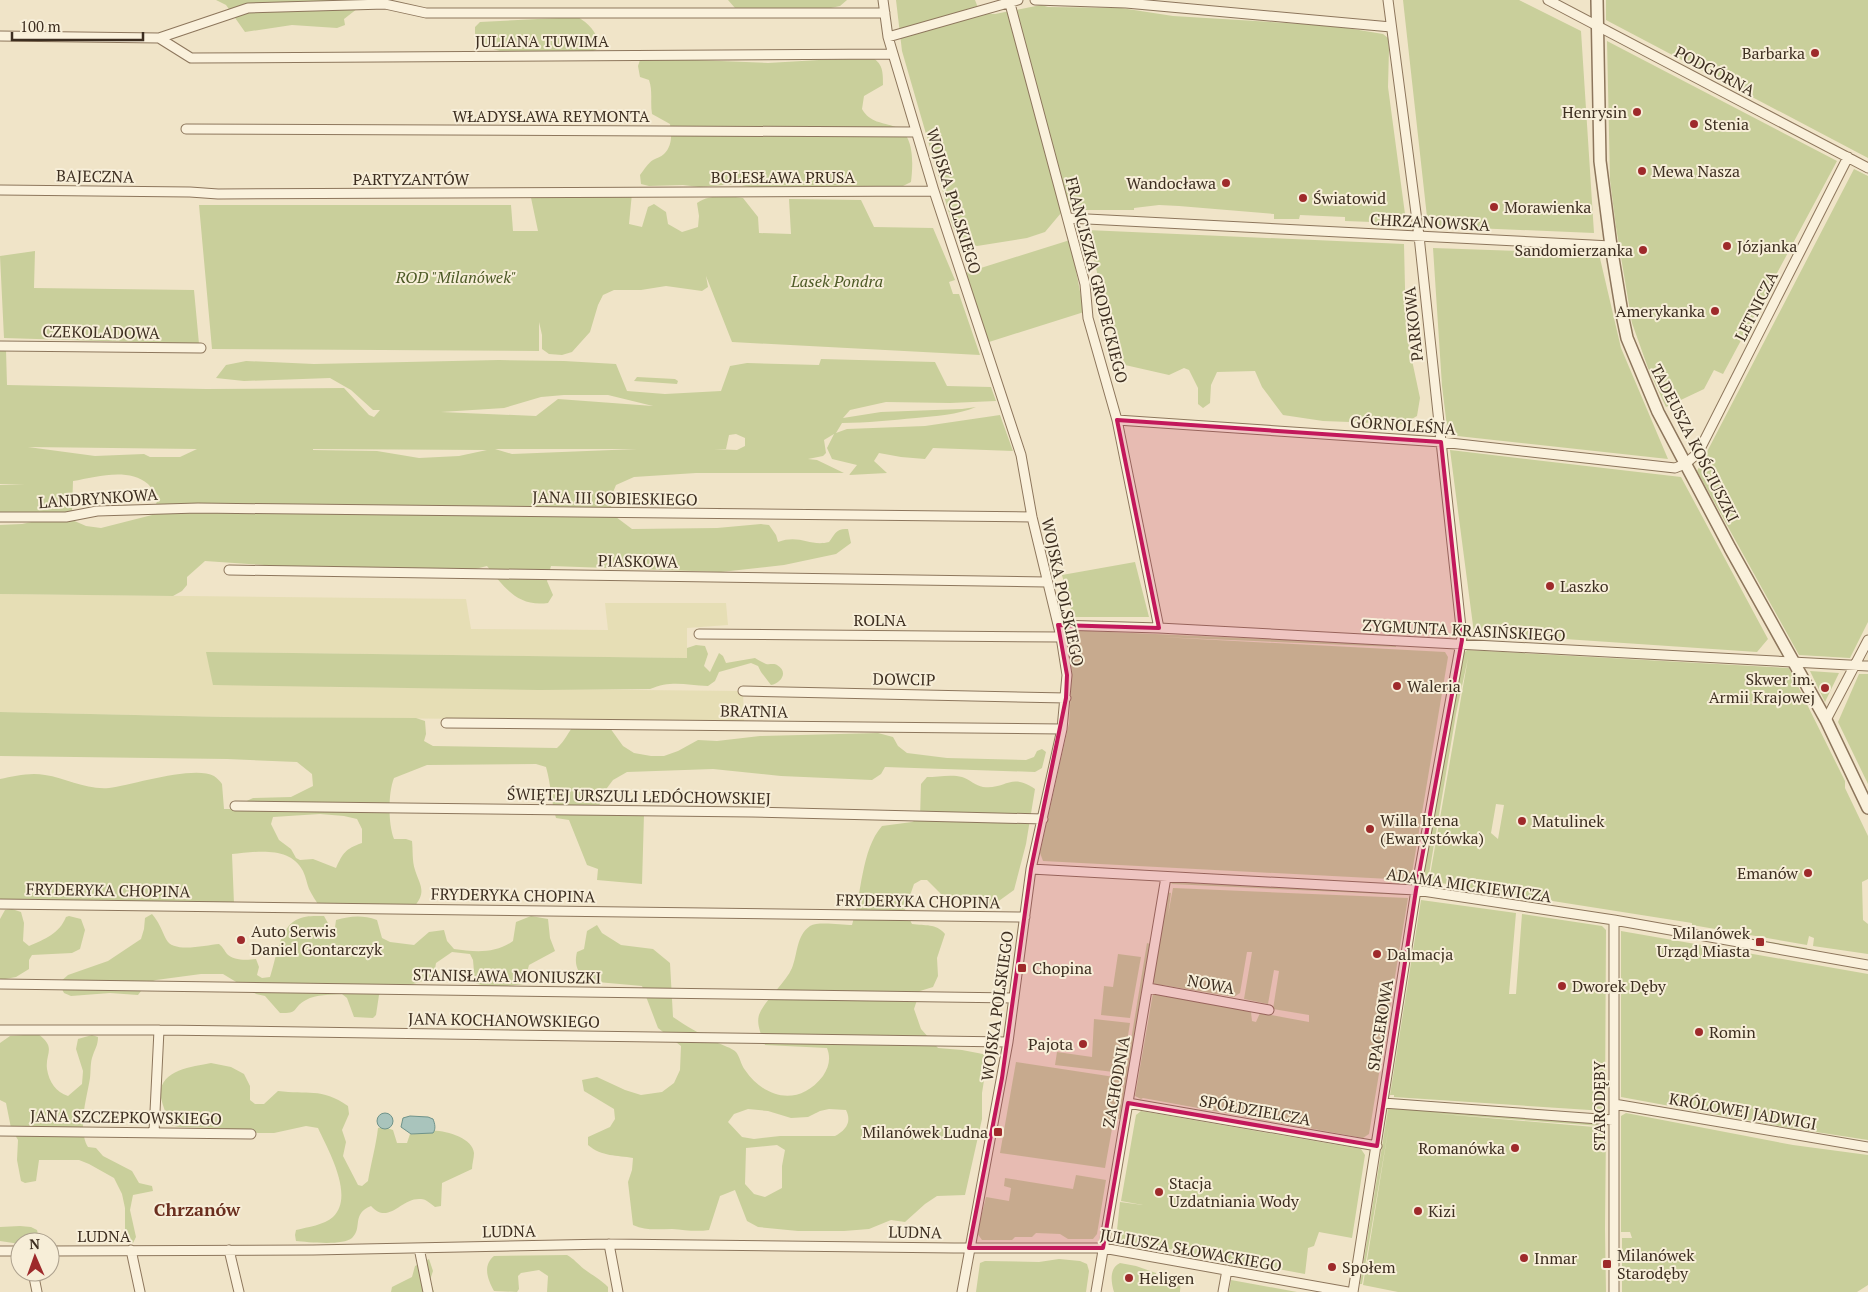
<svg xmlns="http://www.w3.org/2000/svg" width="1868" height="1292" font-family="'PT Serif',serif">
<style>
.farmland{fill:#e6deb5}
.green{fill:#c9cf9b;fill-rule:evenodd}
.water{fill:#a9c4bc;stroke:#6f938a}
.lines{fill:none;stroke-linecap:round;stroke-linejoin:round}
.minor-casing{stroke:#8d765c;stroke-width:11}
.tertiary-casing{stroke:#8d765c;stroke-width:14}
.minor{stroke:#faf1dc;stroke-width:9}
.tertiary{stroke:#faf1dc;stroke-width:11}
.marked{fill:#c2185b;fill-opacity:0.2;stroke:#c2185b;stroke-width:4;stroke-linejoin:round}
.poi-dot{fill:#9e2a2b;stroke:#f7eed8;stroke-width:2}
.labels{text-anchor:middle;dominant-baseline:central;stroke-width:4;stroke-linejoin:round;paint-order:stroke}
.street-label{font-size:16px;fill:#3d2e20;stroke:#f7eed8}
.poi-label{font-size:16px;fill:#3d2e20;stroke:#f7eed8;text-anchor:start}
.park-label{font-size:16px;font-style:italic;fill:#4d5a26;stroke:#f7eed8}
.neighbourhood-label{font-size:18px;font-weight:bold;fill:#6b2e1e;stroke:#f7eed8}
</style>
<rect width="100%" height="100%" fill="#f0e4c8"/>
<path class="farmland" d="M0,594L466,599L471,629L608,630L605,603H726L728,625L687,628V658L207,652L331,687L743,691L744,721L225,717L0,712Z"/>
<path class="green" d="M216,0H380L362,5L344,19L345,25L337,28L292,25L245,32L226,5Z
M728,0H847L840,6L831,8L772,9L735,8Z
M896,0H975L980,13L995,14L1041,5L1048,7L1121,8L1173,16L1335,26L1383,34L1388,38L1389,49L1388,87L1405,214L1400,218V223L1345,221V217L1300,215L1299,219H1274V214L1179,206L1159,205L1134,208V210H1075L1061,213L1045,232L1027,238L977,246L961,241L953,227L902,51Z
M1403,0H1519L1581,31L1594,233L1428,226Z
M1606,0H1868V158L1606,20Z
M578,17C589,24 601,35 597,49L591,52L500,51L486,47L475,38V27L480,22Z
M1607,41L1837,161L1723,374L1714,370L1704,389L1666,407L1648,368L1632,323L1616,227L1610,180Z
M870,57C883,62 883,72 883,85L864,96L862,109C870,123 882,122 896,127C915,135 913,165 911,182L901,187L874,189L850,187L759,189L737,184L699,187L683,185L649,186L641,184L640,175C644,170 648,163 653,160C656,158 661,157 664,154C672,146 672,135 670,124L652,114C650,102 653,91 649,80L640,77L638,66L640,60L646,58L768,63Z
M1854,169L1868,176V622L1850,658L1799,655L1697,471Z
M530,193H632L629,224L642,227L648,207L654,204L666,212L668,224L682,232L698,227L699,216L697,203C710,194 727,196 743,198L758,217L759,233L791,234L789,199L861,200L874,227L933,228L955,280L949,282L953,294H959L980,355L732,342L706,276L708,287L702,291L666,286L641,290H614L603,295L598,305L590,332L572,352L562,355L549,354L542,349V335L539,322V351L212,349L199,205H511L513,231H538Z
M1087,230L1404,244L1406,332L1420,398L1417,416L1403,424L1323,421L1283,415L1262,387L1255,371L1217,372L1211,385L1210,403L1203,408L1198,404V388L1189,370L1184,368L1169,375L1125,365L1106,310Z
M1070,240L1084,312L989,342L965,273Z
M1433,248L1599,254L1621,348L1668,459L1448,435L1442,386Z
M35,251L34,288L194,290L199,344L4,338L0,256Z
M0,350H6L7,385L206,389L344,388L369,415L374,417L380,410H373L351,390L330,378L244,381L216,378L226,365L246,361L314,364L499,360L564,361L616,364L627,391L665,394L721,391L730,366L747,363L819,365L821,359L935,362L947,386L991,387L996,401L950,403L886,402L850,410L843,418L881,412L962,409L976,407C957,415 936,416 916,418C891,420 867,423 842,423L836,433L847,429L925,426L1000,415L1013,451L933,448L925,459L901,457L879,453L874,461L887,473L849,475L857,465L832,459L827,448L834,434L824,440L826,453L823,456L808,459L817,460L844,473H696L634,477L616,485L609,502L616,517L632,529L717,528L761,524L769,525L776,535L778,542C800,534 810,547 829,542C835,534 836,528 848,529L851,543L836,554L784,565L721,572L551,566L547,581L553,595L548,603C517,607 505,588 487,566L471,570L308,568L205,561L187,577V585L182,591L173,596L0,594V525L22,524L50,518L70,519L86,526L101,528L152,515L159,496C155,493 152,488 148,484C128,467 96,477 73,481L72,512L0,513V485H25L0,484ZM564,395H608L653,406L558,399L536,416L441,412L504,408L541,397ZM736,434L745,438V446L737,450L714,449H726L729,435ZM28,447L197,449L180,457H150L144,454L95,456ZM495,449H637L512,454ZM313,450V449L487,450L459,456L419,458L377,451Z
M637,377L675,379L678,381L677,384L634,381Z
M1450,450L1681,477L1768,639L1757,652L1474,633Z
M1135,562L1149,617H1073L1062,575Z
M1066,630L1396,645V647L1160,637L1445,652L1448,657L1411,879L1409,880L1043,861L1040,853L1069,723L1072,671L1064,634Z
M696,645L705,646L708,654L704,666L710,672L719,653L723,656L726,663L755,658C758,660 762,662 766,664C769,665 774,663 777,665C789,672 781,683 771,685L761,672L758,666L751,663L719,672L715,681L708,686C686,685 671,680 650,689L539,690L213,685L206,652L687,658V648Z
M1467,650L1789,668L1845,781V788L1868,836V879L1862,882L1863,920L1868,924V954L1813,946L1814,938L1809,936L1807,945L1692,925V923L1490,891L1491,883L1484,881L1482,890L1429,881L1468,658L1456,714L1428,880L1422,879L1464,653ZM1496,804L1504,805L1498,839L1491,833Z
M1810,671L1839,673L1825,702Z
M1859,674H1868V784L1838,722Z
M0,712L225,717L416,718L425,721L426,734L424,741L433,746L557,748C565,741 568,732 575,724L610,728L623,746L634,753L651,756H664L678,751L698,740L717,741L760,736L878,733L893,737L898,746L907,753L947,758L1026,760L1034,757L1037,751L1042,749L1046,752L1042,768L1035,772L885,767L881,774L872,780L781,776L713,769L627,772L613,780L607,788L600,803L598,814H644L642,884L597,880L598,869L587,865L569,820L556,818C551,801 551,784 546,767L536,764L427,765L394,778C388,793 388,824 394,839H406L412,841C413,850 412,861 415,870C420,886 427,891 414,907L319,906C316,901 312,895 309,889C307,884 306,877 303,871C290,845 255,852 232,854L234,904L0,900V779C14,776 31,772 45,775C66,778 86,790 109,788C132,785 194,765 214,776C217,778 220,781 222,784L224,809H230L253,798L291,797L313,786L312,774L297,762L227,759L0,756ZM320,814L344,816L357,819L362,829V843C345,849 343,853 336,868L313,859L300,860L296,858L291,849L279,840L271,824L273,817Z
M927,777C937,777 952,774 962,777C969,779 976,786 983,787C1006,790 1010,772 1035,789L1026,844L1014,890L996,903L987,905L943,896L927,880H921L914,884L905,910L912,924C925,926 936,923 945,934L937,958L938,976L933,987L920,991L914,1009L921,1029L938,1048L962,1050L988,1055L982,1093V1119L965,1195L937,1196L925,1204L905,1222L891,1220L869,1229L844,1231H798L758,1227L747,1221L735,1190L720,1196L709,1230C696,1232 685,1230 672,1229C658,1229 646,1231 633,1225L628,1182L632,1170L633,1158C617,1155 602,1157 588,1145V1137L610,1127L615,1119L614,1109L584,1091L582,1080L597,1077L625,1090L641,1095L662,1092L674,1083L680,1070L681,1046L658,1028L642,986L586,981C577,971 574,965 577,952L584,949L587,931L597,925L602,933L621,945L653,949L670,963L673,1017C687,1027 701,1034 716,1042C722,1045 732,1048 736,1052C740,1057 741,1065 745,1070C765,1099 799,1107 823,1076C829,1067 831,1058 827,1048L765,1045C762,1036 756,1025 759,1015C763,1002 785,984 792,968C798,953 796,936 810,926C818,921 841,925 852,925C862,894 861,850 882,826L912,822L920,818L921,784ZM748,1109L768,1111L791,1118L808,1117L820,1111L829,1109L846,1110C852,1122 846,1130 835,1136H780L754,1139L742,1137L728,1122L734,1114ZM777,1145L785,1150L782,1166V1188L765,1197L754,1194L745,1184L746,1148Z
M1174,882L1406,893V895L1171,884Z
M1173,888L1408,898L1369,1134L1363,1138L1143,1098L1141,1099L1135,1096L1153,993L1251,1012L1252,1021L1256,1022L1260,1013L1309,1022V1015L1273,1009L1279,971L1274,970L1268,1004L1244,999L1252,952H1247L1240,993L1234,997L1162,985H1155L1152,980L1166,892L1171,893L1168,915Z
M1421,900L1516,913L1509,994H1516L1522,914L1602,926L1606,930L1605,1111L1394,1097V1095H1390Z
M12,909L21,912L24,923L23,941L29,946C45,939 59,934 66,917L69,916L81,919L85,930L80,949L72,953L32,955L29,960V969L16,977L0,980V919L5,910Z
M152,914C159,922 161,929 166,939C173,954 205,945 219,944C223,947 224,950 227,954C234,961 247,960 256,959L259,967L257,975L262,978L270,977C276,960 279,929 296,920C305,915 315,916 324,916L329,925L330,935H334L336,920C351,916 362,915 377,920L382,938L390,942L414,945L429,932L444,930L447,941L454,949C474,952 496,954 513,941L516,922L531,916L548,919L550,938L555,951L529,965L524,984C508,986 491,989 475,983L473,960L470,954L452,952L436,963L434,975C414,986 409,986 386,985L379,995L376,1015L373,1018L354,1017L347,998L342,994C331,995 316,994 306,1000C292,1007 300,1014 280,1013L265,996L256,994L223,974H201L156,980L147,983L138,995L110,993L71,996L64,993L59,983L68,975L108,961L141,939L144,929L145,918Z
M1643,921L1807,948V950L1643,922Z
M1621,931L1868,974V1140L1790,1128L1621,1097Z
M1147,943L1150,944L1122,1119H1118Z
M1118,954L1141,957L1130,1018L1101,1015L1104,986L1113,987Z
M1094,1019L1130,1023L1122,1073L1055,1065L1057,1052L1092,1057Z
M38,1034C57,1048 45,1053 47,1069C49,1082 56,1092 68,1096L82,1084L83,1071L76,1049L78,1039L92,1035L98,1037C98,1045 95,1049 93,1055C90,1062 91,1071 90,1078C87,1097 77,1129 88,1147L96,1148L103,1156L132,1171L139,1183L152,1186L153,1191L133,1195L130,1210L136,1237L133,1243H121L125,1229V1208L122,1194L114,1178L89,1164L79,1160H39L36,1181L25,1183L21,1181L17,1160L18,1140L11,1128L6,1103L0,1100V1043L10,1036Z
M1016,1062L1121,1078L1105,1168L1000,1153Z
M211,1063L231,1067L244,1074L250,1086V1100L255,1104H264L278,1091C307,1095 321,1087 348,1106L349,1114L342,1130L346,1142L343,1156L358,1185L362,1186L368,1181C371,1163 376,1146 378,1128L384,1127L393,1130L397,1143H407L410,1134C417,1135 422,1132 429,1131C442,1129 473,1137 474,1153C474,1158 472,1164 472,1169L442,1183L441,1206L435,1207C431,1204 426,1199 421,1199C401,1197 389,1226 371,1206C351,1214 363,1228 352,1238C343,1246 307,1242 296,1241L295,1235L296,1230C308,1227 324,1225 333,1217C355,1196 328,1150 318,1128L306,1126L274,1133H258L219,1128L179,1127L170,1125C167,1116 163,1107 161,1098C157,1070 191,1067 211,1063Z
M1392,1107L1602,1123L1601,1126L1430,1113L1606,1128L1605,1229L1606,1292H1398L1363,1285L1389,1125L1362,1284H1360L1388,1109Z
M1141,1111L1361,1149L1365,1155L1352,1238L1319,1232L1314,1246L1308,1248L1305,1274L1116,1239L1120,1202L1143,1205L1121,1201L1136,1115Z
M1626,1113L1793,1145L1868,1155V1285L1857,1292H1622V1238H1632L1630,1232H1621V1116Z
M1076,1175L1106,1180L1097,1234L1093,1239H1068L1060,1234L1036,1233L1032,1237H1015L1012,1240H982L977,1233L986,1197L1009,1201L1011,1188L1004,1186L1005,1178L1073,1189Z
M20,1226L31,1227L37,1230L39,1239L37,1242H20V1244L0,1241V1227Z
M567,1255C574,1259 578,1264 584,1269C592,1275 600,1279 608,1287V1292H547L548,1276L539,1270L521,1273L518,1276L519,1289L517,1292L494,1291C488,1280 482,1266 494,1256Z
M429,1259L433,1271L430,1280L434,1292H391L392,1287L412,1277L415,1266Z
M1059,1259L1080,1261L1087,1264L1089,1271L1086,1292H976L980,1263L985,1261L1039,1262Z
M1120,1263L1136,1266L1156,1273L1157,1280L1161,1282L1176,1275L1181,1279L1180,1292H1114C1111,1282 1109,1268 1120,1263Z
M1231,1280L1297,1292H1229Z"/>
<path class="water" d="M377 1121a8 8 0 1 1 16 0a8 8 0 1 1-16 0Z
M410,1116L428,1117L433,1119C435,1124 436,1129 433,1133L411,1134L401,1127L403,1118Z"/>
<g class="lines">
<g class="minor-casing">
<path id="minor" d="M883,0L888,37L934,191L1021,455L1032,517L1061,637L1067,675L1062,729L1031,869L1008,1042L962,1292
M1009,0L1085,284L1088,318L1117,420L1159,628
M1035,0L1126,3L1391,27
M1548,0L1868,168
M0,36L159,38L191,58L893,54
M888,37L1018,0
M159,38L248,8L385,4L426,13H885
M186,129L916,132
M0,190L190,192L218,194L934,191
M1068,218L1611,246
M0,346L201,348
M1117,420L1441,442L1675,468L1685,464L1698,453L1848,157
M0,517H66L97,511L198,508L1032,517
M229,570L1046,582
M1058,625L1159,628L1868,666
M699,634L1061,637
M743,691L1066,698
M1826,720L1868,640
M446,723L1062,729
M235,806L752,812L1043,819
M1031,869L1416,890L1614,920L1868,965
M0,904L1025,917
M1614,920V1292
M0,984L1014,998
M1148,988L1269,1010
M0,1030H159L1008,1042
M1128,1103L1377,1146
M1383,1103L1613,1120
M1614,1104L1868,1147
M0,1131L251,1134
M154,1132L159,1030
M609,1244L618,1292
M419,1248L428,1292
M131,1250L140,1292
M229,1250L239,1292
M0,1251H20
M50,1251L313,1250L609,1244L954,1248H1103L1348,1292
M33,1272L37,1292
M1096,1292L1166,877
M1223,1292L1227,1270
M1353,1292L1416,890L1462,637L1419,236L1388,0"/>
</g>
<g class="tertiary-casing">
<path id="tertiary" d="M1597,0L1600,161L1611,246L1623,319L1627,338L1658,412L1730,548L1826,720L1868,808"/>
</g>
<use href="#minor" class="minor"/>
<use href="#tertiary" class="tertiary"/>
</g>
<path class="marked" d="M1117,420L1441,442L1462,640L1416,890L1377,1146L1128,1103L1103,1248H969L1002,1078L1031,869L1066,698L1067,675L1058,625L1159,628Z"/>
<g class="poi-dot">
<circle cx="1815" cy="53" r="5"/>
<circle cx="1637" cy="112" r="5"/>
<circle cx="1694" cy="124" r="5"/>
<circle cx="1642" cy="171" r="5"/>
<circle cx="1226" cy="183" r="5"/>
<circle cx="1303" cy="198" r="5"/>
<circle cx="1494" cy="207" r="5"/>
<circle cx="1727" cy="246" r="5"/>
<circle cx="1643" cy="250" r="5"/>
<circle cx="1715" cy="311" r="5"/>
<circle cx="1550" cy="586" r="5"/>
<circle cx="1397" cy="686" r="5"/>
<circle cx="1825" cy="688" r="5"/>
<circle cx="1522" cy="821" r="5"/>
<circle cx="1370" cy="829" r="5"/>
<circle cx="1808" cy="873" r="5"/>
<circle cx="241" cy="940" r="5"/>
<rect x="1755" y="937" width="10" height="10" rx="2.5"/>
<circle cx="1377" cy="954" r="5"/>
<rect x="1017" y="963" width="10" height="10" rx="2.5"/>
<circle cx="1562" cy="986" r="5"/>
<circle cx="1699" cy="1032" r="5"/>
<circle cx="1083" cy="1044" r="5"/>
<rect x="993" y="1127" width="10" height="10" rx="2.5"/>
<circle cx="1515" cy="1148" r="5"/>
<circle cx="1159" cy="1192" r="5"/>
<circle cx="1418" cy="1211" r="5"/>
<circle cx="1524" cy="1258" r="5"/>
<rect x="1602" y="1259" width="10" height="10" rx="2.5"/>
<circle cx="1332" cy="1267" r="5"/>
<circle cx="1129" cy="1278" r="5"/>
</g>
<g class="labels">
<g class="street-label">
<text x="542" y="41">JULIANA TUWIMA</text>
<text transform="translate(1715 71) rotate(28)">PODGÓRNA</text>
<text x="551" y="116">WŁADYSŁAWA REYMONTA</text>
<text transform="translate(95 176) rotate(1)">BAJECZNA</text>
<text x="783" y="177">BOLESŁAWA PRUSA</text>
<text x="411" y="179">PARTYZANTÓW</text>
<text transform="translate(954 201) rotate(73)">WOJSKA POLSKIEGO</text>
<text transform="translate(1430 222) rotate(3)">CHRZANOWSKA</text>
<text transform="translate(1097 280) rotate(76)">FRANCISZKA GRODECKIEGO</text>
<text transform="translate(1756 306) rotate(-63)">LETNICZA</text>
<text transform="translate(1413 324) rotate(-96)">PARKOWA</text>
<text transform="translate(101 332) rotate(1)">CZEKOLADOWA</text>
<text transform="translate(1403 425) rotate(4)">GÓRNOLEŚNA</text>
<text transform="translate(1695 443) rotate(63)">TADEUSZA KOŚCIUSZKI</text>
<text transform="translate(98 498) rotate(-4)">LANDRYNKOWA</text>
<text transform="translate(615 498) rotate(1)">JANA III SOBIESKIEGO</text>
<text transform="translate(638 561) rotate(1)">PIASKOWA</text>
<text transform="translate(1063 592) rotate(78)">WOJSKA POLSKIEGO</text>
<text x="880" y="620">ROLNA</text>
<text transform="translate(1464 630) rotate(3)">ZYGMUNTA KRASIŃSKIEGO</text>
<text transform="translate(904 679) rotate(1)">DOWCIP</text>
<text transform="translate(754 711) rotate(1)">BRATNIA</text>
<text transform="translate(639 796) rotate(1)">ŚWIĘTEJ URSZULI LEDÓCHOWSKIEJ</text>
<text transform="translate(1469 885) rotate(8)">ADAMA MICKIEWICZA</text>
<text transform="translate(108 890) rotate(1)">FRYDERYKA CHOPINA</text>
<text transform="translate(513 895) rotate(1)">FRYDERYKA CHOPINA</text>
<text transform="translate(918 901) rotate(1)">FRYDERYKA CHOPINA</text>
<text transform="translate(507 976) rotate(1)">STANISŁAWA MONIUSZKI</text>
<text transform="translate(1211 984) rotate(10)">NOWA</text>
<text transform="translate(997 1006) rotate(-82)">WOJSKA POLSKIEGO</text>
<text transform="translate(504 1020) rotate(1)">JANA KOCHANOWSKIEGO</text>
<text transform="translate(1380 1025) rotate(-81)">SPACEROWA</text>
<text transform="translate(1116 1082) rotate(-80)">ZACHODNIA</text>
<text transform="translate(1599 1106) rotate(-90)">STARODĘBY</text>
<text transform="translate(1255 1110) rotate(10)">SPÓŁDZIELCZA</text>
<text transform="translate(1743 1111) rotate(10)">KRÓLOWEJ JADWIGI</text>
<text transform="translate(126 1117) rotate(1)">JANA SZCZEPKOWSKIEGO</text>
<text transform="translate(509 1231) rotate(-1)">LUDNA</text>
<text transform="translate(915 1232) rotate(1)">LUDNA</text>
<text x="104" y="1236">LUDNA</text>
<text transform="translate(1191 1250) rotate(10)">JULIUSZA SŁOWACKIEGO</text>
</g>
<g class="poi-label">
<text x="1805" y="53" text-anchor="end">Barbarka</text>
<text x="1627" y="112" text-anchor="end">Henrysin</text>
<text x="1704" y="124">Stenia</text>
<text x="1652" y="171">Mewa Nasza</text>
<text x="1216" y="183" text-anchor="end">Wandocława</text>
<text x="1313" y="198">Światowid</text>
<text x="1504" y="207">Morawienka</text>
<text x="1737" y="246">Józjanka</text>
<text x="1633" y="250" text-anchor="end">Sandomierzanka</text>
<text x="1705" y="311" text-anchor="end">Amerykanka</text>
<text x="1560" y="586">Laszko</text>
<text x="1815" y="679" text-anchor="end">Skwer im.<tspan x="1815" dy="18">Armii Krajowej</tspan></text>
<text x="1407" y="686">Waleria</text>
<text x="1380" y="820">Willa Irena<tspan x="1380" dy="18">(Ewarystówka)</tspan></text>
<text x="1532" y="821">Matulinek</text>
<text x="1798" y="873" text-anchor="end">Emanów</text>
<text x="251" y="931">Auto Serwis<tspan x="251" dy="18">Daniel Gontarczyk</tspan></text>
<text x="1750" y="933" text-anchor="end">Milanówek<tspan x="1750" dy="18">Urząd Miasta</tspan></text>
<text x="1387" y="954">Dalmacja</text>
<text x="1032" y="968">Chopina</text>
<text x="1572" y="986">Dworek Dęby</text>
<text x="1709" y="1032">Romin</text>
<text x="1073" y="1044" text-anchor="end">Pajota</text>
<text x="988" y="1132" text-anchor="end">Milanówek Ludna</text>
<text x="1505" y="1148" text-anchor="end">Romanówka</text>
<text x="1169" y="1183">Stacja<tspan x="1169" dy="18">Uzdatniania Wody</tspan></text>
<text x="1428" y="1211">Kizi</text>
<text x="1617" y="1255">Milanówek<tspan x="1617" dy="18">Starodęby</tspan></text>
<text x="1534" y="1258">Inmar</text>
<text x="1342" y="1267">Społem</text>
<text x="1139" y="1278">Heligen</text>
</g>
<g class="park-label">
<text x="456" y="277">ROD "Milanówek"</text>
<text x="837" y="281">Lasek Pondra</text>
</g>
<g class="neighbourhood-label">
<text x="197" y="1209">Chrzanów</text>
</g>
</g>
<g transform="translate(35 1257) rotate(358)"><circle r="24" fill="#f7eed8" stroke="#ada18e"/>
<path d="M0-4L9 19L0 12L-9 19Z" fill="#9e2a2b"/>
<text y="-8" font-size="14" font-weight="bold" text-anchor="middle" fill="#3d2e20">N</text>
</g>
<path d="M12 32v8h131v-8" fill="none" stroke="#3d2e20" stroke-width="2.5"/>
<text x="20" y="32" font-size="15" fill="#3d2e20" stroke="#f7eed8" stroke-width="4" paint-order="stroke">100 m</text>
</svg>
